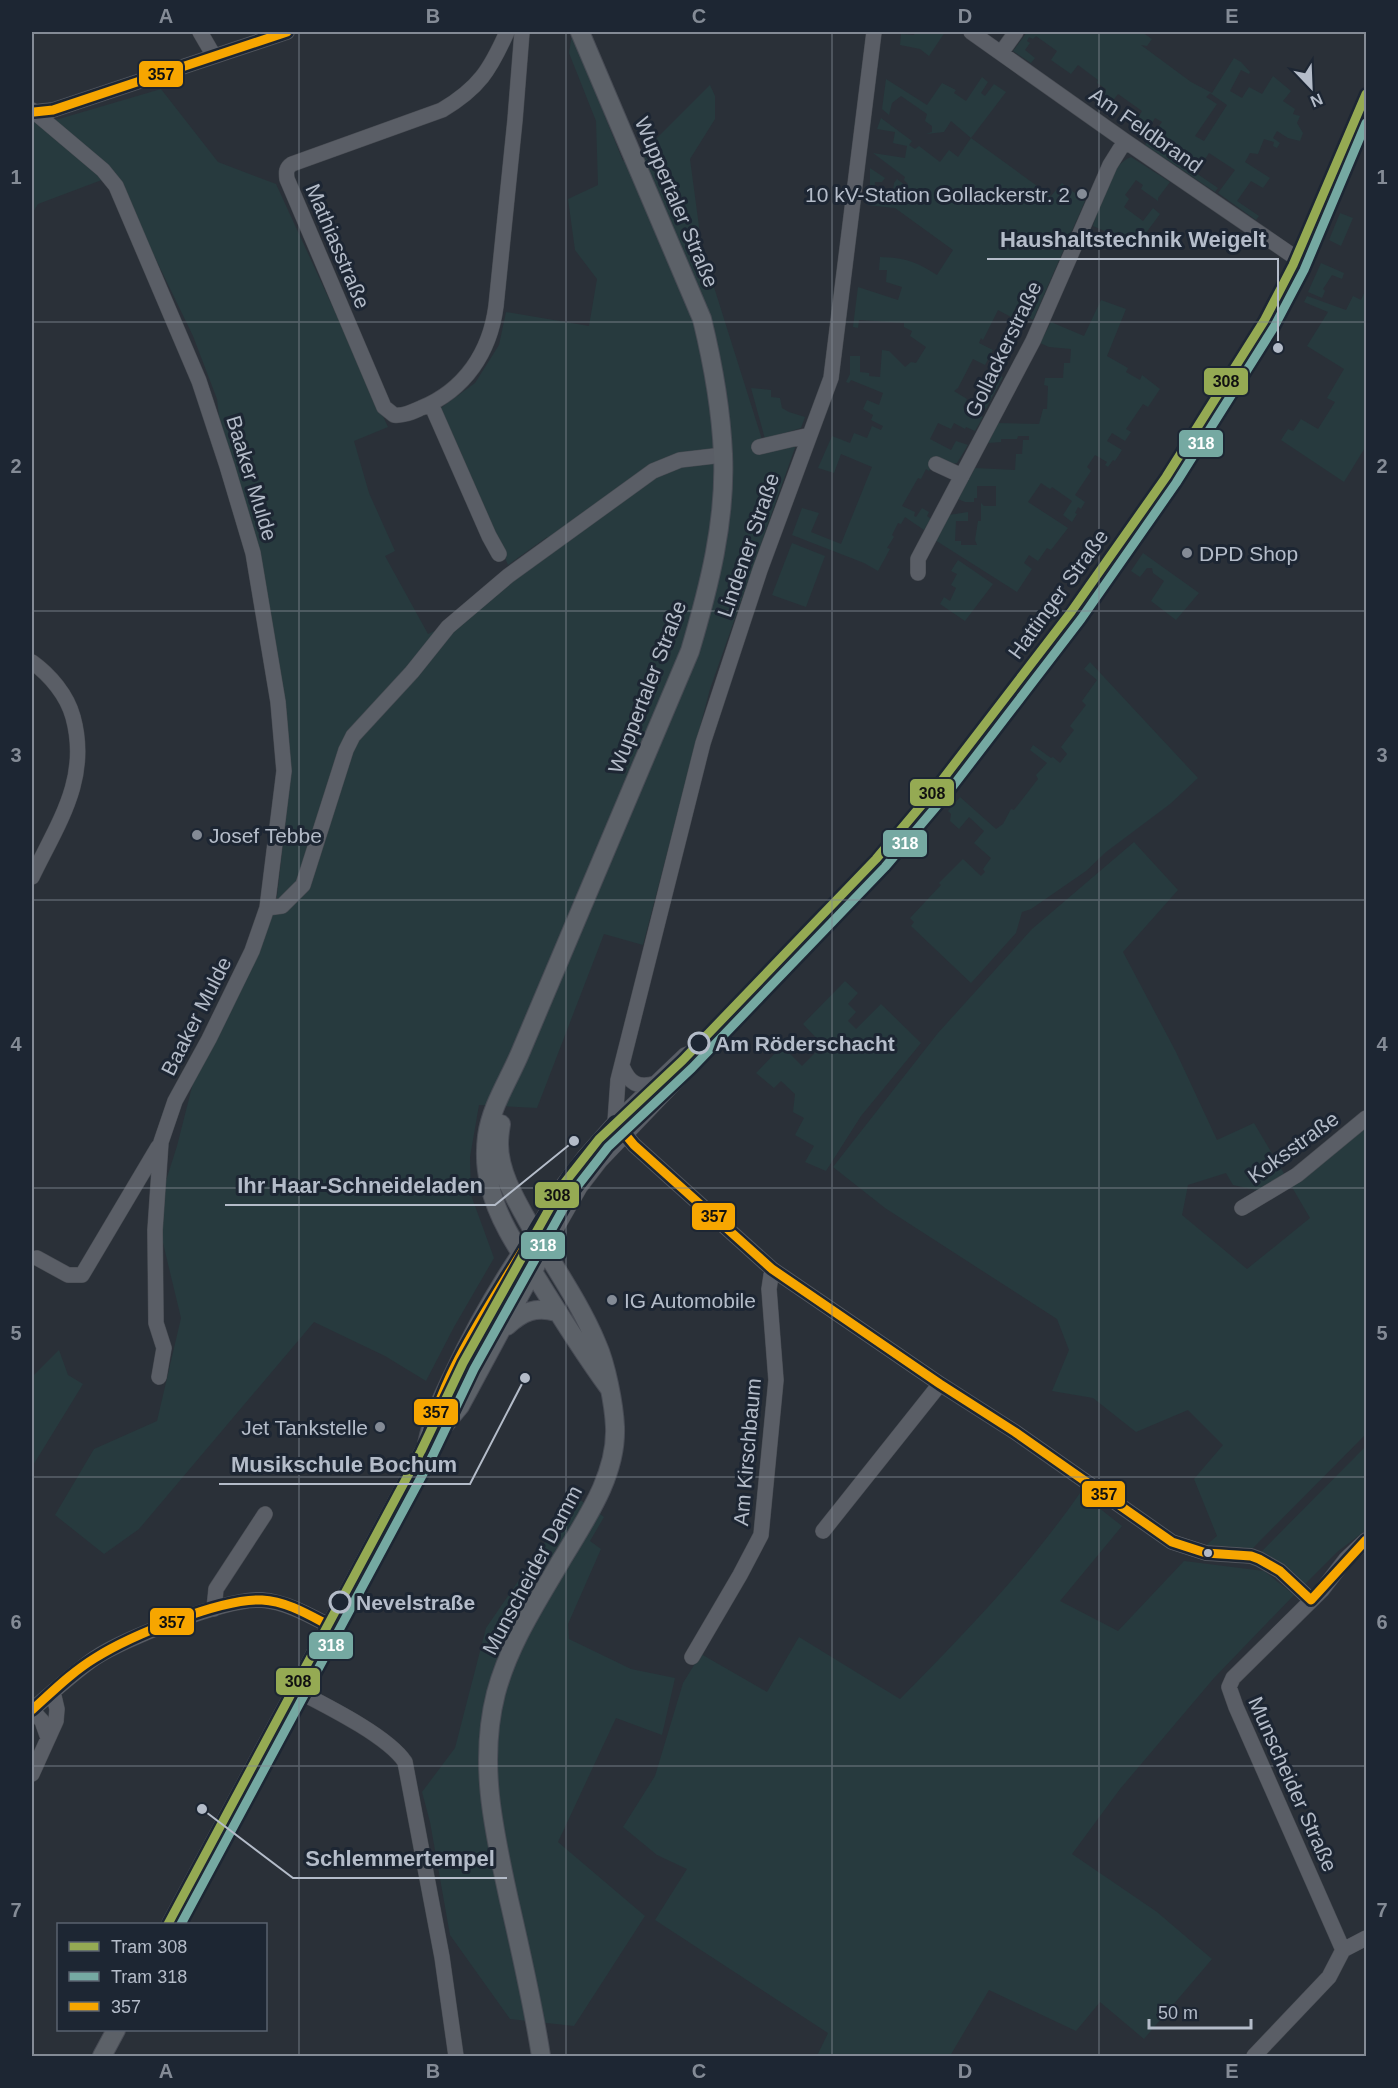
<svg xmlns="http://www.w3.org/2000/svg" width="1398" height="2088" font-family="Arial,sans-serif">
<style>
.green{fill:#273a3e;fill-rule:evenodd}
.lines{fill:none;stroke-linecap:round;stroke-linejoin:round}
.minor-casing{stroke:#484c53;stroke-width:16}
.major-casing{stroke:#484c55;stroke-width:20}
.minor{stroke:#5a5e66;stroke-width:15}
.major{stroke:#5c6168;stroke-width:18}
.bus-1-casing{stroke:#1d2633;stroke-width:14}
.bus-1{stroke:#f7a600;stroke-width:9}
.tram-1-casing{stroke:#1d2633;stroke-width:14}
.tram-2-casing{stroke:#1d2633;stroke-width:14}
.tram-1{stroke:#95aa53;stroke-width:9}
.tram-2{stroke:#75a9a2;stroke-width:9}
.grid{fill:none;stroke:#848b96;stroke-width:1.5;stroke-opacity:0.55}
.poi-dot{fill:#848b96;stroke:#1d2633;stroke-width:2}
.stop-dot{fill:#1d2633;stroke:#b4bcc9;stroke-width:3}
.bus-dot{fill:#b4bcc9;stroke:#1d2633;stroke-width:2}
.labels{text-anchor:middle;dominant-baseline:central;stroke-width:6;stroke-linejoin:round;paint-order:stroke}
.street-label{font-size:21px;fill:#b4bcc9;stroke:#1d2633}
.poi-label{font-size:21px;fill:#b4bcc9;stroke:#1d2633;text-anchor:start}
.stop-label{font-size:21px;font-weight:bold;fill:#b4bcc9;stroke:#1d2633;text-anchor:start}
.leader{fill:none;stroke:#b4bcc9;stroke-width:2}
.callout-dot{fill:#b4bcc9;stroke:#1d2633;stroke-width:2}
.callout-label{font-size:22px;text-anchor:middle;font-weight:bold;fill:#b4bcc9;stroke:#1d2633;stroke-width:6;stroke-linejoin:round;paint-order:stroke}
.line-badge{stroke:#1d2633;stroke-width:2}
.badge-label{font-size:16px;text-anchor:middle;font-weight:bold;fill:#fff}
.pale-badge-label{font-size:16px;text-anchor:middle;font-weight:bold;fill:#111}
.neatline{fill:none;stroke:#848b96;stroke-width:2}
.grid-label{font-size:20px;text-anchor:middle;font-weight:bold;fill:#848b96}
</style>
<rect width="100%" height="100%" fill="#2a3038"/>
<path class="green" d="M915,32H945L929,56L920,49L900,45L901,34L914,35Z
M1027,32H1142L1152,39L1147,46L1141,45L1191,82L1212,93L1234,58L1241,62L1250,72L1249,74L1241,70L1230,91L1242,98L1249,87L1262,94L1273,76L1291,91L1283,101L1295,109L1293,114L1300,116L1297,123L1303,133L1300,141L1288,138L1277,131L1273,138L1280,143L1277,148L1273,146L1274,142L1264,139L1258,154L1250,153L1245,162L1270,178L1263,188L1251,181L1237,201L1259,216L1256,220L1218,193L1235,170L1209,153L1196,173L1218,188L1215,192L1145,145L1162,122L1155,118L1146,133L1132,127L1142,111L1118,94L1112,102L1102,95L1106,89L1097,83L1098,80L1078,65L1071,74L1051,60L1057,51L1036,36L1033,39L1029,37L1027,41L1030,43L1025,50L1035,58L1031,63L1013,51ZM1210,93L1227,105L1204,141L1195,136L1217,104L1206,97Z
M572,34L623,161L642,153L710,85L715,96V119L690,159L702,249L765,449L797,442L710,689L643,945L604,934L537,1108L479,1105L470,1157L471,1195L494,1258L454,1327L426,1381L385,1356L314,1322L139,1529L104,1554L55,1515L94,1449L157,1421L181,1318L163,1243V1190L177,1146L195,1075L276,905L291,772L220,425L217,399L193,336L115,175L38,204L32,214V122L59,119L161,89L218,162L276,184L388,427L354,441L369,493L395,551L385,556L428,634L459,620L551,547L547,537L508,565L470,476L438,410L475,383L499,345L506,312L589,326L597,279L575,250L568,199L598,185L596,121L569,53Z
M982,77L988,82L981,93L985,96L994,84L1006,92L971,138L1051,196L1062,183L1085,201L1033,320L1015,309L1011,317L998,310L983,340L981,338L979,343L993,350L985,365L973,359L958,388L954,391L967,399L963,407L983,417L975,431L966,427L965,429L954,423L951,429L938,423L930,439L951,450L956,441L968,445L957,463L952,464L936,459L929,471L926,469L921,479L918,478L902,506L915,512L914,516L916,517L922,508L929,512L927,516L931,519L924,530L905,517L901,524L898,523L892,535L894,537L887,548L890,549L878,571L864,563L792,535L802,508L819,513L811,532L841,544L872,467L841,454L834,473L818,468L832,436L850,443L854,433L867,438L872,426L881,430L883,426L871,420L873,415L863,409L867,400L879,405L883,393L851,380L849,383L846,382L850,374V356H860V372L869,373V376L880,377L882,350L889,351L905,367L911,362L916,363L926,347L910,336L912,331L904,327V323L859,320L858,328L853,327L858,287L898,300L902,287L886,282L887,270H879L880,257C906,258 915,261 937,275L953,250L895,208L867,205L870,187V168L885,178L882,182H875L874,198L895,199L896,192H893L894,183L897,179L906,186L908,184L904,180L905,177L873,153L905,158L907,146L893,143L895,132L877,129L881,118L912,141L909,145L915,149L919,146L940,162L949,150L958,157L971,138L951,121L944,132L926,134L932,132V126L925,121L927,114L901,96L892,103L889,115L882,109L886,79L927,105L942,83L956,90L954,93L966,101Z
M1131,157L1170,182L1158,198V201L1141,189L1143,185L1136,180L1125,195L1129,199L1124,207L1143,221L1153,208L1160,214L1137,245L1093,226C1100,205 1109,165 1131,157Z
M1340,213L1353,218L1341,246L1329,240Z
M1321,263L1344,273L1342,279L1332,275L1323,289L1325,291L1322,298L1308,292Z
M1366,289V446L1344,482L1281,440L1288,429L1293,431L1301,419L1318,429L1335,402L1327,398L1344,369L1307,346L1328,312L1304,302L1307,296L1346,310L1353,296L1361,300Z
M1101,300L1126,309L1107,356L1128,368L1126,372L1140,380L1142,375L1160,389L1148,407L1143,404L1126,429L1131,432L1125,441L1112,433L1107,441L1122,450L1115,461L1113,460L1108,467L1105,465L1107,462L1095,455L1087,467L1091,471L1075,495L1085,502L1081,509L1078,507L1075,513L1077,514L1072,522L1063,515L1072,501L1052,487L1050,489L1041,483L1028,502L1068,528L1051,550L1047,548L1038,561L1029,555L1024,563L1032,569L1017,592L935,540L949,515L968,512V521H956L955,541H961V545H977L975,540L978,521H981V503L984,506H996V486H977V498H974V502H965L958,499L975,468L1015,470L1016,454H1022L1023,440H1029V436H1018L1017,439H1001V442L988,443L998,423L1039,424L1043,409H1047L1048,386L1044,385L1045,378H1063L1064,363H1070L1071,349L1049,347L1040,343L1051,322L1084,336Z
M994,373L1003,377L986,409L977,405L979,402L975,400L988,376L992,377Z
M751,388L771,390V397L780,398L782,408L789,412L805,417L801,428L765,439Z
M792,543L825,556L806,607L772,595Z
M1143,553L1199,593L1176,620L1151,601L1164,581L1153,573L1152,568H1147L1140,577L1131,571Z
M958,560L993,584L965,621L940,604L944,597L950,601L956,588L951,585L957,574L951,571Z
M1090,662L1198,778L1170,804L1106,852L1086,871L1031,909L1022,912L1016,933L971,983L911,926L914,922L910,918L941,885L939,883L963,859L981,876L985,872L983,869L991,858L974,843L984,831L969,817L959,829L950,821L951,814L948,811L960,797L996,829L1003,824L1011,809L1014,810L1038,779L1036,775L1047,763L1030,750L1033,745L1051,758L1053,757L1060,763L1067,754L1061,747L1074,730L1070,726L1086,705L1082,701L1097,680L1084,669Z
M1134,842L1178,890L1123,952L1176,1052L1217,1140L1254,1123L1286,1177L1366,1110V1434L1251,1550L1205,1546L1217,1536L1194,1479L1223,1445L1188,1410L1136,1432L1093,1398L1052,1391L1069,1350L1057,1319L885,1208L833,1167L938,1033L1032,929ZM1226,1173L1233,1185L1260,1191L1286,1177L1310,1218L1247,1269L1182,1215L1188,1185Z
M845,981L858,993L848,1004L856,1012L848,1021L856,1029L881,1004L921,1043L861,1116L826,1171L805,1162L814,1146L795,1135L804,1118L793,1112L795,1094L781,1081L774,1088L756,1073L782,1046L802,1066L823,1045L803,1024Z
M59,1350L68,1375L83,1384L32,1467V1377Z
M1366,1446V1530L1337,1552L1305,1584L1259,1554Z
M1080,1493L1122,1526L1060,1601L1118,1631L1184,1561L1264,1571L1294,1595L1214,1678L1120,1789L1072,1854L1157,1912L1212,1959L1144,2039L1100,2002L1076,2031L989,1990L950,2056H817L828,2033L655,1920L687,1869L657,1855L623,1827L655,1776L683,1683L701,1654L767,1692L799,1637L900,1699C964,1634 1028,1568 1080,1493Z
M576,1497L604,1517L590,1541L601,1549L568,1624L569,1639L631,1669L675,1678L662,1735L616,1718L558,1842L645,1916L574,2026L510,2019L450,1935L430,1822L422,1792L455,1748L486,1628Z"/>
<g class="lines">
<g class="minor-casing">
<path id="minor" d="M200,32L214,56
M507,32C490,70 479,88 442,110L292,164C286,168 286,172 287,179L384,407L394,415C404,416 412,412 421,408C465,390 490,352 496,306L515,120L522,32
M971,32L1125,141L1299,260
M1001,53L1016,32
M32,110L103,170L116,186L199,381L227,466L253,553L278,702L284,771L267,908L252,951L209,1039L175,1101L161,1142L155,1230L156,1323L164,1348L159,1377
M34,112L53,110L287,32
M431,404L489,536L499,554
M759,447L810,435
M936,464L962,476
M918,573V559L1033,341L1110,165L1125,141
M32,662C50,675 67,695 73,717C90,779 58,823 32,877
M267,908L282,906L303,885L346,750L353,736L412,672L448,627L508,576L653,471L680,460L723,455
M622,1066C629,1083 638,1089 656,1083
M615,1122L618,1080L703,743L760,570L831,378L874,32
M615,1122L634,1145L772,1269L940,1384L1015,1432L1172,1542L1206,1553L1251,1556L1259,1559L1280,1571L1311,1600
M1242,1208L1297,1175L1366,1118
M534,1233L562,1186L584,1157L615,1122L685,1055L696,1051L852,888L919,812L962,760L1115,555L1166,481L1269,318L1299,260L1366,101
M544,1250L580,1187L600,1161L689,1068L692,1063L696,1051
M37,1258L68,1275H82L158,1147
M823,1531L940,1384
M214,1609L216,1589L265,1514
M692,1657L740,1575L761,1535L776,1380L769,1289L772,1269
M296,1690C325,1705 388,1736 405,1762L442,1957L456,2056
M32,1710C53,1692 73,1673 95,1658C125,1638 227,1598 262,1600C286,1602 309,1615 330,1626
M32,1710L42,1721L48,1738
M32,1774L56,1721L57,1709L53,1692
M1343,1950L1236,1707L1229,1687L1233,1678L1322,1590L1346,1559L1366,1540
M1254,2056L1329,1977L1343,1950L1366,1938"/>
</g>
<g class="major-casing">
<path id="major" d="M580,32L702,319C713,364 721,408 723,454C726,521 709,587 690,651L521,1051C510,1078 491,1106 487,1136C485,1152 486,1171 490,1186C497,1217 516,1246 533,1272C557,1311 581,1350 609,1388
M501,1124C500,1130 499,1137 499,1144C499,1173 517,1202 531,1227C553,1265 580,1303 597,1344C606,1364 614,1404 615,1427C617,1475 586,1519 562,1559C537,1602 509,1644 496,1693C478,1763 494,1831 509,1900C521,1952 533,2004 541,2056
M507,1326C522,1312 536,1306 556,1312
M427,1444C432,1419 442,1398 453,1375C474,1330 499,1286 527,1245
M171,1924L427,1446L460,1406L536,1265
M102,2056L116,2030"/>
</g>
<use href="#minor" class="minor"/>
<use href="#major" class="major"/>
<g class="bus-1-casing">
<path id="bus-1" d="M34,112L53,110L287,32
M1311,1600L1366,1540
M330,1626L427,1446C437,1387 476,1327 507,1276C528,1243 548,1207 570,1174C583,1156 600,1139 615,1122L634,1145L772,1269L940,1384L1015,1432L1172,1542L1206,1553L1251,1556L1259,1559L1280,1571L1311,1600
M32,1710C52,1692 72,1672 95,1658C130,1636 221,1598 262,1600C286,1601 309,1615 330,1626"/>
</g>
<use href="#bus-1" class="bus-1"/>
<g class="tram-1-casing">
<path id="tram-1" d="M168,1924L421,1451L463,1363L562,1186L599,1139L683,1060L876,859L936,788L1071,612L1166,477L1264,321L1293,265L1366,94"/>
</g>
<g class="tram-2-casing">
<path id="tram-2" d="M181,1924L432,1457L474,1369L572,1193L608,1147L692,1068L885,867L946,795L1081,619L1176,483L1274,327L1304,270L1366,123"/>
</g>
<use href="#tram-1" class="tram-1"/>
<use href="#tram-2" class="tram-2"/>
</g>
<path class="grid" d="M299,32V2056M566,32V2056M832,32V2056M1099,32V2056M32,322H1366M32,611H1366M32,900H1366M32,1188H1366M32,1477H1366M32,1766H1366"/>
<g class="poi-dot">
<circle cx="1082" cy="194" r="6"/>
<circle cx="1187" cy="553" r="6"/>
<circle cx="197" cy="835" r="6"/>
<circle cx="612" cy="1300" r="6"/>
<circle cx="380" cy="1427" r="6"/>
</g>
<g class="stop-dot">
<circle cx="699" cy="1043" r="10"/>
<circle cx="340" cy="1602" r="10"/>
</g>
<circle class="bus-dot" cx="1208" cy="1553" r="5"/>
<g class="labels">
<g class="street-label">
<text transform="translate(1146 130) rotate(35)">Am Feldbrand</text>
<text transform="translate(677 202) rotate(67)">Wuppertaler Straße</text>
<text transform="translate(338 246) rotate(67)">Mathiasstraße</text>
<text transform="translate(1003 349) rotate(-64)">Gollackerstraße</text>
<text transform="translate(252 478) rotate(73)">Baaker Mulde</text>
<text transform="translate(748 545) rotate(-71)">Lindener Straße</text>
<text transform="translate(1058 594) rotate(-54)">Hattinger Straße</text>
<text transform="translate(647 687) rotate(-69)">Wuppertaler Straße</text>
<text transform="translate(196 1016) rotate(-63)">Baaker Mulde</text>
<text transform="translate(1293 1147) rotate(-36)">Koksstraße</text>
<text transform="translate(747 1452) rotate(-85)">Am Kirschbaum</text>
<text transform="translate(532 1570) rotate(-62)">Munscheider Damm</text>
<text transform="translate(1293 1784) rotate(66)">Munscheider Straße</text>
</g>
<g class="poi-label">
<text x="1070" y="194" text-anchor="end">10 kV-Station Gollackerstr. 2</text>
<text x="1199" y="553">DPD Shop</text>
<text x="209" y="835">Josef Tebbe</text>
<text x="624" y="1300">IG Automobile</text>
<text x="368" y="1427" text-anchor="end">Jet Tankstelle</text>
</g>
<g class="stop-label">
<text x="715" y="1043">Am Röderschacht</text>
<text x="356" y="1602">Nevelstraße</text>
</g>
</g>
<path class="leader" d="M1278 348L1278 259H987M574 1141L495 1205H225M525 1378L470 1484H219M202 1809L293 1878H507"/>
<g class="callout-dot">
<circle cx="1278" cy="348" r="6"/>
<circle cx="574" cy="1141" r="6"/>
<circle cx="525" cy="1378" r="6"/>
<circle cx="202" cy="1809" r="6"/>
</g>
<g class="callout-label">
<text x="1133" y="247">Haushaltstechnik Weigelt</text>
<text x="360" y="1193">Ihr Haar-Schneideladen</text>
<text x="344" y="1472">Musikschule Bochum</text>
<text x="400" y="1866">Schlemmertempel</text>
</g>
<g class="line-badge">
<rect x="138" y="60" width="46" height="28" rx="6" fill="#f7a600"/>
<rect x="1203" y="367" width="46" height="29" rx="6" fill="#95aa53"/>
<rect x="1178" y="429" width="46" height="29" rx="6" fill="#75a9a2"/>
<rect x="909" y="778" width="46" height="29" rx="6" fill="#95aa53"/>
<rect x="882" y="829" width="46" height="29" rx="6" fill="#75a9a2"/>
<rect x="534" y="1181" width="46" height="28" rx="6" fill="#95aa53"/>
<rect x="691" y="1202" width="45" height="29" rx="6" fill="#f7a600"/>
<rect x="520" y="1231" width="46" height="29" rx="6" fill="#75a9a2"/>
<rect x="413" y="1398" width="46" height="28" rx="6" fill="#f7a600"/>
<rect x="1081" y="1480" width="45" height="28" rx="6" fill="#f7a600"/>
<rect x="149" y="1607" width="46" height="29" rx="6" fill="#f7a600"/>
<rect x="308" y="1631" width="46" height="29" rx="6" fill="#75a9a2"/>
<rect x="275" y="1667" width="46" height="29" rx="6" fill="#95aa53"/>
</g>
<g class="badge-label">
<text x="1201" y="449">318</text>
<text x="905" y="849">318</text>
<text x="543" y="1251">318</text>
<text x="331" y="1651">318</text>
</g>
<g class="pale-badge-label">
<text x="161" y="80">357</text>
<text x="1226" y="387">308</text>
<text x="932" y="799">308</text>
<text x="557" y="1201">308</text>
<text x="714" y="1222">357</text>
<text x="436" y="1418">357</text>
<text x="1104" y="1500">357</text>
<text x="172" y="1628">357</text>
<text x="298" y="1687">308</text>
</g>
<rect width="1398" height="2088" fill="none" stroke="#1d2633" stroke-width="66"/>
<rect x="57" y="1923" width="210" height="108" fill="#1d2633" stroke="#59626f" stroke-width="1.5"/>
<rect x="69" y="1942" width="30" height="9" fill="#95aa53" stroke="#59626f" stroke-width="1.5"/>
<text x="111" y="1953" font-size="18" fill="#b4bcc9">Tram 308</text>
<rect x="69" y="1972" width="30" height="9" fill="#75a9a2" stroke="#59626f" stroke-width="1.5"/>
<text x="111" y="1983" font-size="18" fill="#b4bcc9">Tram 318</text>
<rect x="69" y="2002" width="30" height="9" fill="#f7a600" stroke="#59626f" stroke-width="1.5"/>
<text x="111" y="2013" font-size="18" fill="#b4bcc9">357</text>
<g transform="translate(1311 87) rotate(157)" stroke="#1d2633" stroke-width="4.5" paint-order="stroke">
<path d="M0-4.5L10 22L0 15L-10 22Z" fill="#b4bcc9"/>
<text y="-9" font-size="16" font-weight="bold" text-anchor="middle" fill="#b4bcc9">N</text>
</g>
<path d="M1149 2019v9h102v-9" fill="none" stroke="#b4bcc9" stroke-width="3"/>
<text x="1158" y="2019" font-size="18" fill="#b4bcc9" stroke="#1d2633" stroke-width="4.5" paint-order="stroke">50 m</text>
<rect x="33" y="33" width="1332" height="2022" class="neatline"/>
<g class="grid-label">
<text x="166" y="23">A</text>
<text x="433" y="23">B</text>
<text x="699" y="23">C</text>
<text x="965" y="23">D</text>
<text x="1232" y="23">E</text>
<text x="16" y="184">1</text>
<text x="1382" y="184">1</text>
<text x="16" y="473">2</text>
<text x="1382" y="473">2</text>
<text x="16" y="762">3</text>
<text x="1382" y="762">3</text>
<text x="16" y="1051">4</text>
<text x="1382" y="1051">4</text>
<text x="16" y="1340">5</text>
<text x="1382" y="1340">5</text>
<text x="16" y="1629">6</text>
<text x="1382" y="1629">6</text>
<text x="16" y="1917">7</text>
<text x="1382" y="1917">7</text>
<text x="166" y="2078">A</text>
<text x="433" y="2078">B</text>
<text x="699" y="2078">C</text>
<text x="965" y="2078">D</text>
<text x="1232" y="2078">E</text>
</g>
</svg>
